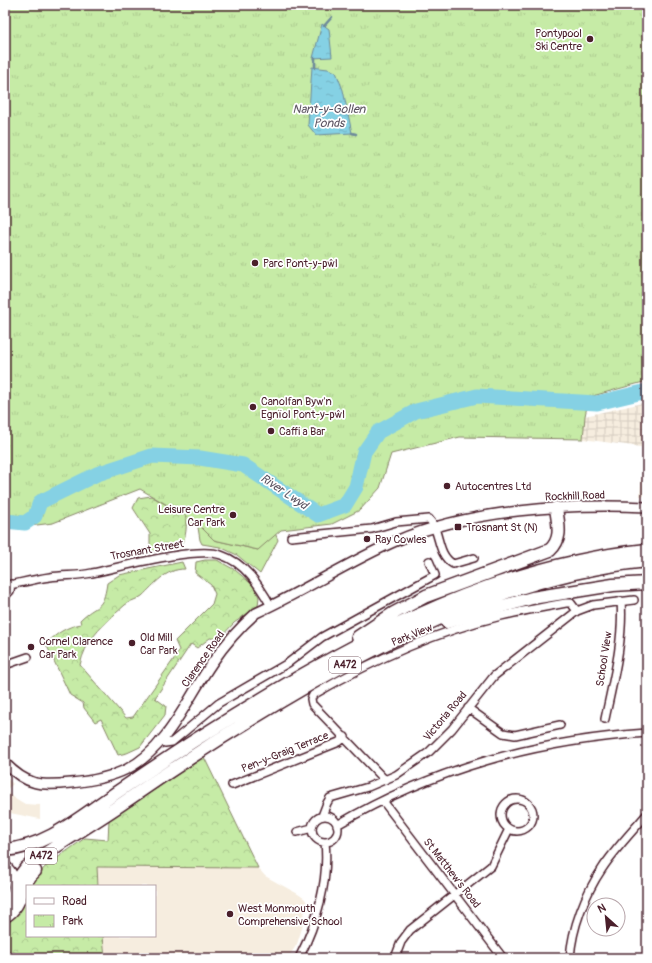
<svg xmlns="http://www.w3.org/2000/svg" width="652" height="963" font-family="Pangolin,sans-serif">
<style>
.built{fill:#f6eddf}
.industrial{fill:url(#industrial-grid)}
.grass{fill:#c6eba6;stroke:#888568}
.forest{fill:url(#forest-crowns);stroke:#888568}
.park{fill:url(#park-tufts);stroke:#888568}
.water{fill:url(#water-ripples);stroke:#6d8a9a}
.lines{fill:none;stroke-linecap:round;stroke-linejoin:round}
.stream{stroke:#6d8a9a;stroke-width:2.5}
.river{stroke:#85d1e4;stroke-width:15}
.minor-casing{stroke:#4a1f2b;stroke-width:10}
.tertiary-casing{stroke:#4a1f2b;stroke-width:12}
.primary-casing{stroke:#4a1f2b;stroke-width:15}
.minor{stroke:#fff;stroke-width:7}
.tertiary{stroke:#fff;stroke-width:9}
.primary{stroke:#fff;stroke-width:12}
.poi-dot{fill:#4a1f2b;stroke:#fff;stroke-width:1.5}
.labels{text-anchor:middle;dominant-baseline:central;stroke-width:3.5;stroke-linejoin:round;paint-order:stroke}
.shield{fill:#fff;stroke:#80626b;stroke-width:1}
.shield-label{font-size:10px;font-weight:bold;fill:#4a1f2b}
.poi-label{font-size:11px;fill:#4a1f2b;stroke:#fff;text-anchor:start}
.street-label{font-size:11px;fill:#4a1f2b;stroke:#fff}
.water-label{font-size:12px;font-style:italic;fill:#5c5462;stroke:#fff}
</style>
<defs>
<pattern id="industrial-grid" width="8" height="8" patternUnits="userSpaceOnUse"><rect width="8" height="8" fill="#f6eddf"/><path d="M0 4h8M4 0v8" fill="none" stroke="#d4cbc0"/></pattern>
<pattern id="forest-crowns" width="20" height="18" patternUnits="userSpaceOnUse"><rect width="20" height="18" fill="#c6eba6"/><path d="M2 6a3 3 0 1 1 6 0M12 15a3 3 0 1 1 6 0" fill="none" stroke="#acc98f"/></pattern>
<pattern id="park-tufts" width="24" height="20" patternUnits="userSpaceOnUse"><rect width="24" height="20" fill="#c6eba6"/><path d="M3 7l-1-3M5 7V3M7 7l1-3M15 17l-1-3M17 17v-4M19 17l1-3" fill="none" stroke="#acc98f"/></pattern>
<pattern id="water-ripples" width="26" height="14" patternUnits="userSpaceOnUse"><rect width="26" height="14" fill="#85d1e4"/><path d="M2 4q2-2 4 0t4 0M15 11q2-2 4 0t4 0" fill="none" stroke="#74b3c4"/></pattern>
</defs>
<rect width="100%" height="100%" fill="#fff"/>
<filter id="ink" filterUnits="userSpaceOnUse"><feTurbulence type="fractalNoise" baseFrequency=".025" numOctaves="2"/><feDisplacementMap in="SourceGraphic" scale="8" xChannelSelector="R" yChannelSelector="G"/><feConvolveMatrix kernelMatrix="1 2 1 2 8 2 1 2 1" color-interpolation-filters="sRGB"/></filter>
<g filter="url(#ink)">
<path class="built" d="M644,448H647V496H640Z
M5,776L13,784L6,790L10,795L25,804L40,805V819L5,812Z
M97,867L258,868L265,876L298,894L305,899L308,905L300,923L303,925L297,944L288,958H105L103,936H155V886H98Z"/>
<path class="industrial" d="M647,402V448L583,439L585,416Z"/>
<path class="grass" d="M197,521L214,540L258,550L273,528L278,540L260,574L237,555L220,547L202,544L200,540Z"/>
<path class="forest" d="M151,496L186,516C188,549 179,547 150,552V534L133,508L138,498Z
M205,560H217L235,570L253,585L259,597L258,606L234,623L219,639L210,638L197,648L191,644L155,698L166,706L165,715L140,747L127,753L118,755L101,719L95,722L84,708L83,703L70,695L46,644C57,633 66,627 81,624L80,620C97,603 103,612 107,583L119,575L182,562L185,569C165,569 155,584 142,596C138,599 132,600 128,603C124,605 120,610 116,613C99,629 85,642 80,665L126,718L133,717L176,656L179,650L175,641L212,604L215,594L211,585L195,573L196,562Z
M204,757L258,868L97,867L98,886H28L46,866L85,838L108,840L109,820Z
M27,887V936H103L105,958H27L5,949V916Z"/>
<path class="park" d="M5,5H647V381L589,397L585,416L583,439L460,437L391,454L380,488L360,510L332,524L281,530L258,550L214,540L197,523L186,524V516L140,489L53,523L5,529Z"/>
<path class="water" d="M322,24L329,29L332,57L313,58Z
M312,67L328,69L336,72L343,90L352,133L316,135L308,125Z"/>
<g class="lines">
<path class="stream" d="M324,26L332,17
M315,68V58
M352,133L356,134"/>
<path class="river" d="M5,521L25,523L35,516L40,502L97,474L152,456L200,458L243,465L318,515L345,505L356,487L364,452L378,432L416,411L477,396L597,403L647,391"/>
<g class="minor-casing">
<path id="minor" d="M291,537L372,529L396,522L429,519C441,531 436,554 453,564L474,558
M5,586C20,583 35,579 50,577C64,575 79,576 92,573C121,567 196,546 221,555C245,563 259,585 271,606
M5,596L10,591L11,584
M5,665L28,657
M468,708L503,733L515,735L560,725
M605,719C613,681 624,640 621,601
M160,740L165,743L172,742L219,703L288,663L322,637L435,575L429,561
M385,780L312,704L311,699L313,695C371,661 435,632 501,616C522,611 544,607 566,603H571L577,611L593,605L634,600
M232,785L339,742L345,737
M501 815a16 16 0 1 1 32 0a16 16 0 1 1-32 0Z
M383,801L503,958
M322,816L327,803L330,798L368,787L396,775L429,752L452,729L494,676L577,611
M312 829a13 13 0 1 1 26 0a13 13 0 1 1-26 0Z
M337,825C434,768 535,741 647,733
M297,832L312,828
M299,958C317,923 329,881 325,842
M395,958L401,942L410,930L491,866L509,829
M570,958C572,928 585,894 602,869C615,849 632,832 647,814"/>
</g>
<g class="tertiary-casing">
<path id="tertiary" d="M5,763C27,786 41,786 71,783C91,781 109,778 127,769C168,748 187,699 212,663C225,644 239,628 256,613C304,591 348,562 396,541C468,510 569,503 647,507"/>
</g>
<g class="primary-casing">
<path id="primary" d="M447,622L532,598L613,585L647,583
M358,637L394,613L426,596L550,550C563,538 558,524 556,508
M5,850C46,847 80,817 113,795C141,776 170,756 200,737C339,650 481,567 647,550
M5,867C17,879 18,894 5,905
M15,883L26,868L36,860C63,841 92,824 120,805C182,762 246,721 312,683C417,624 526,573 647,561
M5,916C24,905 19,884 35,871"/>
</g>
<use href="#minor" class="minor"/>
<use href="#tertiary" class="tertiary"/>
<use href="#primary" class="primary"/>
</g>
</g>
<g class="poi-dot">
<circle cx="590" cy="39" r="4"/>
<circle cx="255" cy="263" r="4"/>
<circle cx="253" cy="407" r="4"/>
<circle cx="271" cy="431" r="4"/>
<circle cx="447" cy="486" r="4"/>
<circle cx="233" cy="515" r="4"/>
<rect x="454" y="523" width="8" height="8" rx="2"/>
<circle cx="367" cy="539" r="4"/>
<circle cx="132" cy="643" r="4"/>
<circle cx="31" cy="647" r="4"/>
<circle cx="230" cy="914" r="4"/>
</g>
<g class="labels">
<g class="shield">
<rect x="329" y="657" width="32" height="16" rx="3"/>
<rect x="25" y="848" width="32" height="16" rx="3"/>
</g>
<g class="shield-label">
<text x="345" y="665">A472</text>
<text x="41" y="856">A472</text>
</g>
<g class="poi-label">
<text x="582" y="33" text-anchor="end">Pontypool<tspan x="582" dy="13">Ski Centre</tspan></text>
<text x="263" y="263">Parc Pont-y-pŵl</text>
<text x="261" y="401">Canolfan Byw'n<tspan x="261" dy="13">Egnïol Pont-y-pŵl</tspan></text>
<text x="279" y="431">Caffi a Bar</text>
<text x="455" y="486">Autocentres Ltd</text>
<text x="225" y="509" text-anchor="end">Leisure Centre<tspan x="225" dy="13">Car Park</tspan></text>
<text x="466" y="527">Trosnant St (N)</text>
<text x="375" y="539">Ray Cowles</text>
<text x="140" y="637">Old Mill<tspan x="140" dy="13">Car Park</tspan></text>
<text x="39" y="641">Cornel Clarence<tspan x="39" dy="13">Car Park</tspan></text>
<text x="238" y="908">West Monmouth<tspan x="238" dy="13">Comprehensive School</tspan></text>
</g>
<g class="street-label">
<text transform="translate(575 496) rotate(-2)">Rockhill Road</text>
<text transform="translate(147 550) rotate(-10)">Trosnant Street</text>
<text transform="translate(412 635) rotate(-22)">Park View</text>
<text transform="translate(203 659) rotate(-55)">Clarence Road</text>
<text transform="translate(604 659) rotate(-81)">School View</text>
<text transform="translate(445 716) rotate(-50)">Victoria Road</text>
<text transform="translate(285 752) rotate(-22)">Pen-y-Graig Terrace</text>
<text transform="translate(452 873) rotate(52)">St Matthew's Road</text>
</g>
<g class="water-label">
<text x="329" y="109">Nant-y-Gollen<tspan x="329" dy="14">Ponds</tspan></text>
<text transform="translate(284 492) rotate(34)">River Lwyd</text>
</g>
</g>
<rect width="652" height="963" fill="none" stroke="#fff" stroke-width="20"/>
<rect x="10" y="10" width="632" height="943" fill="none" stroke="#4a1f2b" stroke-width="1.5" filter="url(#ink)"/>
<rect x="26" y="885" width="130" height="52" fill="#ffffff" stroke="#b7a5aa"/>
<rect x="34" y="898" width="20" height="6" fill="#ffffff" stroke="#b7a5aa"/>
<text x="62" y="905" font-size="12" fill="#4a1f2b">Road</text>
<rect x="34" y="915" width="20" height="12" fill="url(#park-tufts)" stroke="#b7a5aa"/>
<text x="62" y="925" font-size="12" fill="#4a1f2b">Park</text>
<g transform="translate(606 917) rotate(333)"><circle r="19" fill="#ffffff" stroke="#b7a5aa"/>
<path d="M0-3L7 15L0 10L-7 15Z" fill="#4a1f2b"/>
<text y="-6" font-size="11" font-weight="bold" text-anchor="middle" fill="#4a1f2b">N</text>
</g>
</svg>
